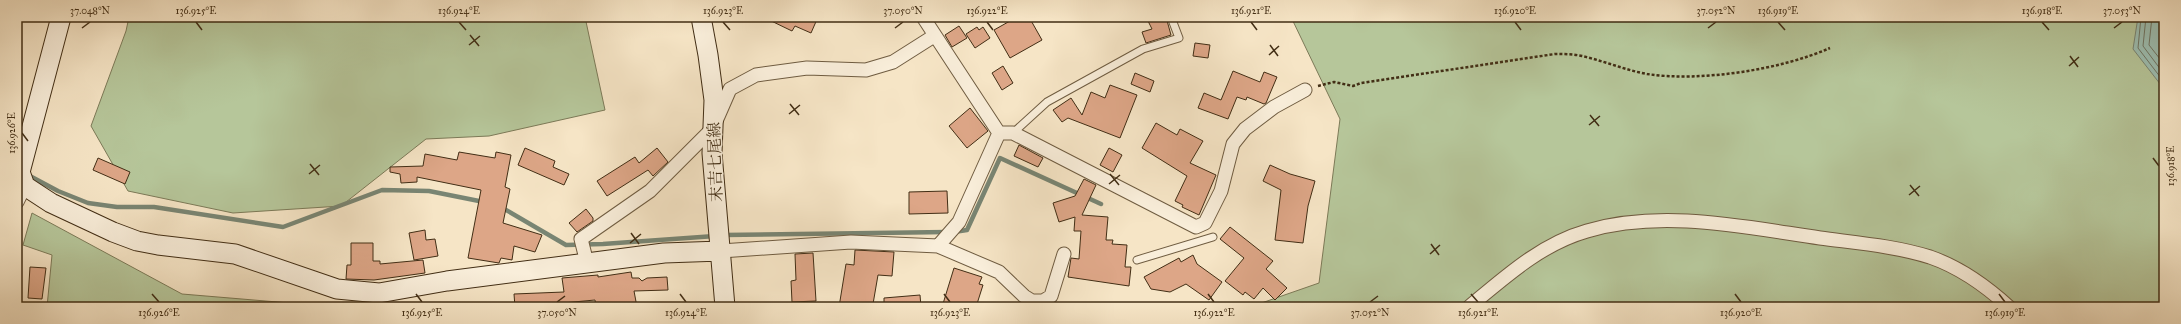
<svg xmlns="http://www.w3.org/2000/svg" width="2181" height="324" font-family="'IM FELL Great Primer','Noto Serif JP',serif">
<style>
.green{fill:#b6c69a;stroke:#7c7a58}
.water{fill:#9dbfb2;stroke:#798573}
.lines{fill:none;stroke-linecap:round;stroke-linejoin:round}
.shore{stroke:#707664;stroke-width:1}
.stream{stroke:#798573;stroke-width:4.5}
.building{fill:#dda687;stroke:#422e15}
.lane-casing{stroke:#6f5c41;stroke-width:9}
.street-casing{stroke:#6f5c41;stroke-width:15}
.secondary-casing{stroke:#422e15;stroke-width:21}
.path{stroke:#422e15;stroke-width:2.5;stroke-dasharray:3 2;stroke-linecap:butt}
.lane{stroke:#f9eeda;stroke-width:7}
.street{stroke:#f9eeda;stroke-width:13}
.secondary{stroke:#f9eeda;stroke-width:19}
.ticks{fill:none;stroke:#422e15;stroke-width:1.5}
.labels{text-anchor:middle;dominant-baseline:central;stroke-width:3;stroke-linejoin:round;paint-order:stroke}
.street-label{font-size:16px;fill:#422e15;stroke:#f9eeda}
.neatline{fill:none;stroke:#422e15;stroke-width:1.5}
.ticks-label{font-size:10px;text-anchor:middle;fill:#422e15}
</style>
<rect width="100%" height="100%" fill="#f6e5c6"/>
<filter id="stains"><feTurbulence type="fractalNoise" baseFrequency=".005" numOctaves="4"/><feColorMatrix values="0 0 0 0 .2 0 0 0 0 .09 0 0 0 0 .02 0 0 0 .5 -.17"/></filter>
<radialGradient id="worn" r=".72"><stop offset=".6" stop-color="#630" stop-opacity="0"/><stop offset="1" stop-color="#630" stop-opacity=".3"/></radialGradient>
<path class="green" d="M129,17H585L605,110L489,136L426,139L341,206L233,213L128,191L91,126L126,31Z
M1291,17H2164V307H1250L1319,283L1340,119Z
M32,213L182,294L337,307H47L52,255L23,245Z"/>
<path class="water" d="M2138,17H2164V89L2133,49Z"/>
<g class="lines">
<path class="shore" d="M2141,17L2138,48L2164,82
M2146,17L2143,46L2164,74
M2152,17L2149,45L2164,64"/>
<path class="stream" d="M28,175L58,191L88,203L117,207H154L283,227L382,190L429,191L484,202
M501,207L566,245L603,244L715,236
M954,232L967,230L1000,158L1101,204
M724,235L947,232"/>
</g>
<path class="building" d="M763,17H818L811,33L795,26L792,31Z
M1017,17H1029L1042,40L1010,58L994,30Z
M1146,17H1166L1171,35L1146,43L1142,32L1152,29Z
M959,26L967,38L952,47L945,35Z
M977,27L979,30L983,27L990,38L975,48L966,34Z
M1195,43L1210,45L1208,58L1193,56Z
M1003,66L1013,83L1002,90L992,73Z
M1233,71L1260,82L1264,72L1277,77L1266,103L1264,104L1247,97L1246,100L1237,97L1228,119L1198,108L1204,93L1221,100Z
M1135,73L1154,81L1150,92L1131,84Z
M1110,85L1137,95L1120,138L1068,118L1062,122L1053,110L1071,98L1082,115L1091,92L1105,98Z
M970,108L988,131L967,148L949,126Z
M1156,123L1177,135L1180,129L1203,141L1190,163L1216,175L1199,215L1182,207L1183,205L1175,201L1187,176L1142,148Z
M1019,145L1043,158L1038,167L1014,156Z
M525,148L555,161L553,167L569,174L564,185L518,165Z
M657,148L668,162L653,176L648,170L607,196L597,181L635,157L639,163Z
M1109,148L1122,155L1113,172L1100,165Z
M459,152L495,158L496,152L511,155L505,187L510,189L503,223L542,235L535,252L514,246L512,260L501,258L499,263L468,258L481,190L417,177V182L401,183L400,174L390,172V167L423,166L425,154L457,160Z
M98,158L130,172L125,184L93,170Z
M1270,165L1290,174L1315,181L1308,206L1303,243L1275,240L1281,190L1263,181Z
M1084,179L1096,185L1082,215L1108,217L1106,240H1113L1112,244L1127,245L1125,267H1131L1129,286L1068,277L1071,258L1079,259L1081,231H1074L1075,217L1059,222L1053,203L1075,196Z
M947,191L948,213L909,214V192Z
M586,209L593,218V221L577,232L569,223Z
M1230,227L1273,261L1266,269L1287,288L1275,300L1263,288L1254,299L1245,292L1243,295L1225,281L1244,258L1220,239Z
M425,230L426,240L435,239L438,256L414,260L409,233Z
M351,243H373V261H380V264L423,260L425,273L374,280L346,279L347,265H351Z
M855,250L894,252L892,276L878,275L873,304L868,303L867,307H839L846,264L854,265Z
M813,253L816,301L792,302L791,281L796,280L795,254Z
M1193,255L1197,264L1222,282L1209,300L1186,284L1170,292L1151,289L1144,277L1179,258L1181,262Z
M30,267L46,268L42,299L28,298Z
M954,268L982,277L979,284L983,285L976,307H942Z
M631,272L632,278H639L642,281L647,278L667,277L668,290L634,291L637,307H596L595,300L552,304V307H515L514,294L564,292L562,278L598,275V277Z
M920,295L921,307H884V298Z"/>
<g class="lines">
<g class="lane-casing">
<path id="lane" d="M1013,133L1047,102L1143,49L1179,38L1171,17
M1137,260L1213,237"/>
</g>
<g class="street-casing">
<path id="street" d="M923,17L999,133L959,222L938,246
M999,133H1013L1196,227L1205,223L1221,191L1233,144L1245,129L1274,107L1305,90
M17,202L25,186
M721,251L851,242L938,246L999,272L1024,296L1032,301H1043L1051,296L1064,254
M587,263L581,239L650,191L713,128L730,89L756,75L807,68L866,70L893,62L934,36
M1469,307C1505,277 1541,244 1587,231C1662,209 1744,227 1820,238C1857,243 1895,246 1930,257C1959,267 1986,286 2009,307"/>
</g>
<g class="secondary-casing">
<path id="secondary" d="M61,17L20,172L25,186L51,203L113,232L137,241L158,245L235,254L337,289L379,293L447,281L664,253L721,251
M701,17L708,55L714,100L712,153L725,307"/>
</g>
<path class="path" d="M1318,86L1334,82L1353,86L1361,83L1555,54C1564,54 1573,54 1582,56C1604,61 1625,70 1647,74C1700,82 1780,70 1830,48"/>
<use href="#lane" class="lane"/>
<use href="#street" class="street"/>
<use href="#secondary" class="secondary"/>
</g>
<path class="ticks" d="M196,22L202,30M459,22L466,30M723,22L730,30M987,22L993,30M1251,22L1257,30M1515,22L1521,30M1778,22L1785,30M2042,22L2049,30M82,28L90,22M895,28L903,22M1708,28L1716,22M2114,28L2122,22M470,35L479,46M469,45L480,36M1270,45L1278,56M1269,55L1279,46M2070,56L2078,67M2069,66L2079,57M790,104L799,115M789,114L800,105M1590,115L1599,126M1589,125L1600,116M22,133L28,141M2153,158L2159,166M310,164L319,175M309,174L320,165M1110,174L1119,185M1109,184L1120,175M1910,185L1919,196M1909,195L1920,186M631,233L639,244M630,243L641,234M1431,244L1439,255M1430,254L1440,245M152,294L159,302M416,294L422,302M680,294L686,302M944,294L950,302M1208,294L1214,302M1471,294L1478,302M1735,294L1741,302M1999,294L2005,302M557,302L565,296M1370,302L1378,296"/>
<g class="labels">
<g class="street-label">
<text transform="translate(715 162) rotate(-92)">末吉七尾線</text>
</g>
</g>
<rect width="2181" height="324" fill="none" stroke="#f6e5c6" stroke-width="44"/>
<rect x="22" y="22" width="2137" height="280" class="neatline"/>
<g class="ticks-label">
<text x="90" y="14">37.048°N</text>
<text x="196" y="14">136.925°E</text>
<text x="459" y="14">136.924°E</text>
<text x="723" y="14">136.923°E</text>
<text x="903" y="14">37.050°N</text>
<text x="987" y="14">136.922°E</text>
<text x="1251" y="14">136.921°E</text>
<text x="1515" y="14">136.920°E</text>
<text x="1716" y="14">37.052°N</text>
<text x="1778" y="14">136.919°E</text>
<text x="2042" y="14">136.918°E</text>
<text x="2122" y="14">37.053°N</text>
<text transform="translate(11 133) rotate(-90)" y="4">136.926°E</text>
<text transform="translate(2170 166) rotate(-90)" y="4">136.918°E</text>
<text x="159" y="316">136.926°E</text>
<text x="422" y="316">136.925°E</text>
<text x="557" y="316">37.050°N</text>
<text x="686" y="316">136.924°E</text>
<text x="950" y="316">136.923°E</text>
<text x="1214" y="316">136.922°E</text>
<text x="1370" y="316">37.052°N</text>
<text x="1478" y="316">136.921°E</text>
<text x="1741" y="316">136.920°E</text>
<text x="2005" y="316">136.919°E</text>
</g>
<rect width="100%" height="100%" filter="url(#stains)"/>
<rect width="100%" height="100%" fill="url(#worn)"/>
</svg>
